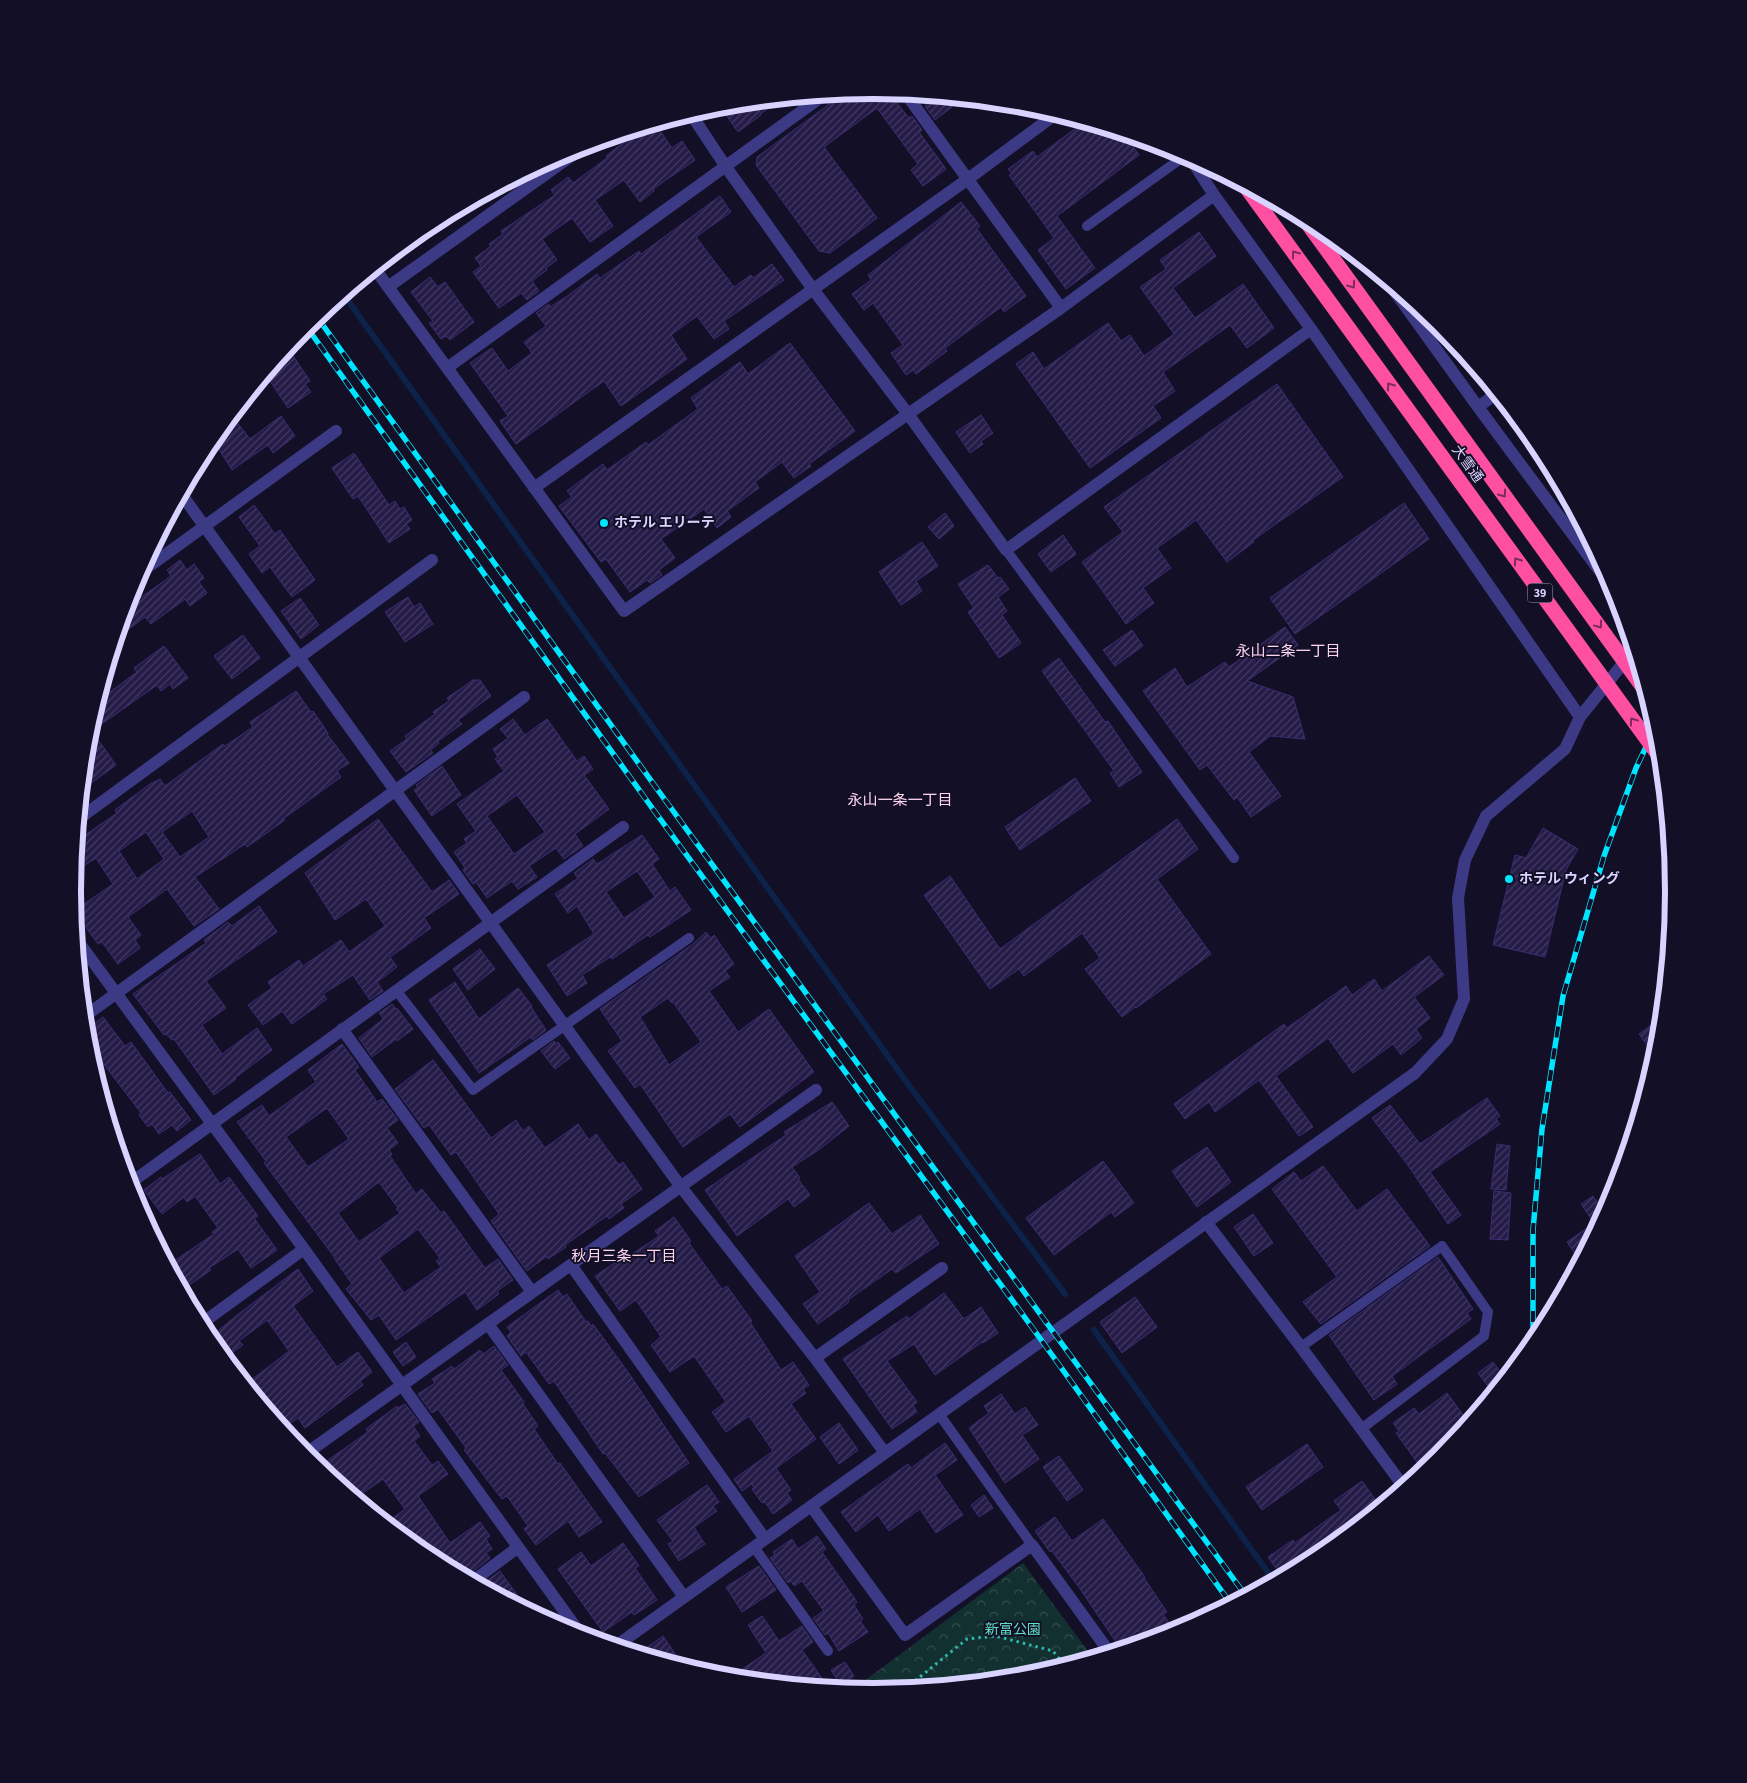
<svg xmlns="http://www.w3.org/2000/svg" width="1747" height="1783" font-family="'Source Sans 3','Noto Sans JP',sans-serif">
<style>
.park{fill:url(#park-crowns)}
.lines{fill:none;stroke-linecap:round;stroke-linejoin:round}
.stream{stroke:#0c2248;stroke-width:6}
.building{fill:url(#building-hatch);stroke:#3b2d73;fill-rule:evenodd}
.path{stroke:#2fb8b0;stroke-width:3;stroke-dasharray:2.5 4;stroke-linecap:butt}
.lane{stroke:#3d3a85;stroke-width:10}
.street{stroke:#3d3a85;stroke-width:12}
.highway{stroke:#ff4fa3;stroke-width:15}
.rail-casing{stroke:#00e5ff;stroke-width:5.5}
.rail{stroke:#130f26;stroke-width:4;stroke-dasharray:11;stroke-linecap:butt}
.highway-bridge{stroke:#ff4fa3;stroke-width:15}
.oneway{stroke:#7d2c5e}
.poi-dot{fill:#00e5ff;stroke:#130f26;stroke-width:2}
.labels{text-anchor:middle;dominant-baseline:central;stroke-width:4;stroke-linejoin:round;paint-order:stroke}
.shield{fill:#130f26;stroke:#9e99be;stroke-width:1}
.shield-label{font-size:12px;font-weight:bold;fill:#d9d4ff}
.street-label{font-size:14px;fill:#d9d4ff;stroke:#130f26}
.poi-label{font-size:14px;font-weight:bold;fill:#d9d4ff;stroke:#130f26;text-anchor:start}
.park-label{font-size:14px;fill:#5fe0c0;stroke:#130f26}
.neighbourhood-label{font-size:15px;fill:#ffd6f0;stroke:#130f26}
.rim{fill:none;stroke:#d9d4ff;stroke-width:6}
</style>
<defs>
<pattern id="park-crowns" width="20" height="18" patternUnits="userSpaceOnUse" patternTransform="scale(1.25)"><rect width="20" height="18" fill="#12302f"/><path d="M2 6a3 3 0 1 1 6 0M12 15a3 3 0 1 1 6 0" fill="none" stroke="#344d4e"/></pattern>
<pattern id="building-hatch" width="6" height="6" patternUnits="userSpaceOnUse" patternTransform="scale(1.25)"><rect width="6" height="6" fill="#241b47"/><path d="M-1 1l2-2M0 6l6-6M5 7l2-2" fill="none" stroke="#433b63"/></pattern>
</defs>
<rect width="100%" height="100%" fill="#130f26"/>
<path class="park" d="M1023,1563L1093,1658L1029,1677L873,1692L852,1690Z"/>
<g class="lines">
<path class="stream" d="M344,295L902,1076L1065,1294
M1094,1330L1274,1581"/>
</g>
<path class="building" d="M874,90L898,93L892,97L909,118L912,116L922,130L919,132L946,169L923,186L911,170L918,164L877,108L824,147L877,218L830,253L819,251L756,165L757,157L843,94Z
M937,97H944L952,107L935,120L925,106Z
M781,100L760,114L761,115L738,132L720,106Z
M1084,122L1124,134L1139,155L1057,216L1095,268L1066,289L1038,250L1054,238L1009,175L1012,174L1008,169L1033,151L1037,157Z
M656,125L672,148L682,141L695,160L653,189L654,191L640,202L624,180L595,200L613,226L590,242L572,218L542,239L557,260L546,268L547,270L532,281L539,291L527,300L521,293L499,308L473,272L481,266L475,258L491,246L489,244L503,234L501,231L555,195L551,190L568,177L573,183L607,158L606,156L632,136L629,133Z
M720,196L731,212L696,237L734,287L751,275L753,278L772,264L784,280L724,321L729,329L714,339L697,316L671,335L687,359L621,406L604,381L516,444L500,421L508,416L470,363L492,348L508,371L532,353L524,342L546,326L536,313L549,304L550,307L566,297L597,274L600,278L639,251L641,254Z
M961,202L980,226L977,229L1026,296L1004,312L1001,307L945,348L947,351L916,374L913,370L906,375L891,353L903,345L873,303L864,310L852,294L871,280L868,275Z
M1199,232L1216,256L1173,288L1195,318L1243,284L1274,328L1247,348L1230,325L1163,372L1175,391L1153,406L1161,418L1090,468L1016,364L1033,352L1044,369L1108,323L1121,341L1130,335L1144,356L1174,334L1140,287L1166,269L1160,260Z
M430,277L438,287L445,282L474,322L450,340L446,336L441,339L429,323L433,321L411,292Z
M790,343L855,431L809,464L811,466L794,478L782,462L755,482L759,488L727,511L731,517L717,528L704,509L661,539L675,558L659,570L662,575L650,583L647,580L630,592L606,559L601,562L559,506L572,497L567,491L603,464L607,470L646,442L648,445L698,409L691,398L740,362L748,374Z
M288,348L310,381L305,384L311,392L288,408L266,375Z
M1277,384L1343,477L1253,540L1254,542L1227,562L1196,520L1157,548L1171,568L1143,588L1154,603L1126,624L1082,562L1123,532L1104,507Z
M981,415L993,433L981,441L983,444L970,453L956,432Z
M232,416L250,439L281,416L295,436L273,453L268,445L232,470L213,440Z
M354,453L389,505L395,501L400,509L404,507L412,520L406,524L410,529L389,543L358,496L353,499L332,468Z
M1404,503L1429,539L1295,634L1270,598Z
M254,505L275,534L280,530L315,580L292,597L270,567L262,573L249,554L260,546L239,517Z
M945,513L954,526L939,539L928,527Z
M1063,535L1076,554L1051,572L1038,554Z
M922,542L938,566L916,581L922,591L901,605L879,572Z
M180,560L187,570L194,564L204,578L199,582L207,593L190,606L185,599L151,624L145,617L118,637L126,608L171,576L167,570Z
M988,565L998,578L1000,577L1009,589L998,597L1007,611L1002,615L1021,643L999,658L968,612L974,608L958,584Z
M408,597L414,607L420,603L433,624L405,642L385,612Z
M300,598L319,625L301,639L281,611Z
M1285,627L1298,645L1247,681L1293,697L1305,739L1270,736L1249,752L1281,796L1251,817L1237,797L1234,800L1207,765L1200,770L1143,691L1175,668L1187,687L1225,662L1229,667Z
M1132,630L1143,646L1115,666L1103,650Z
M243,635L260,658L232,679L214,656Z
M164,646L188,678L173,689L170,684L161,691L157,685L92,731L116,765L83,789L88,735L99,700L137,672L134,668Z
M1059,658L1105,722L1108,721L1142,772L1119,787L1110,773L1114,771L1042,671Z
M473,680H480L491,696L458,720L462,724L438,741L439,743L431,750L433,753L406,772L390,751L407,739L405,736L435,714L433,712L449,701L447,698Z
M296,691L311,712L313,711L328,733L327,734L349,763L337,771L341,777L283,819L285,820L247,847L245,844L195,877L219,909L194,926L167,889L128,917L141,935L135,940L140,948L118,964L102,942L98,944L74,911L113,884L96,858L74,872L78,840L117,813L115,810L150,784L160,779L165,786L223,744L225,746L253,727L250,722ZM192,811L209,837L180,857L162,832ZM146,832L164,859L137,879L119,851Z
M513,719L525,735L547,719L577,761L584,756L593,769L584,775L609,809L575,834L583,846L564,859L556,848L529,866L537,877L518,889L512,881L487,898L476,882L473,884L463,870L465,868L454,852L467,843L464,839L476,831L457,804L504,771L495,759L498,757L493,749L508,738L500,729ZM517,795L545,832L514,854L487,816Z
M442,766L461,795L432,816L414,790L418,788L416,785Z
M1075,778L1091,801L1020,850L1005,827Z
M378,819L432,892L449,880L459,894L424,918L431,928L390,957L397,967L377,982L383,991L370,1000L353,975L323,994L327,999L292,1024L282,1011L263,1025L248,1005L272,988L268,982L299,960L303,966L341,940L349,952L385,926L366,899L335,920L305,873Z
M1177,819L1198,849L1157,879L1211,954L1136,1008L1135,1007L1122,1017L1085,969L1100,958L1082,933L1024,976L1019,969L990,989L924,895L950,876L1000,949Z
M1543,828L1578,849L1566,870L1545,957L1493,945L1515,855L1526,858Z
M642,835L659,859L652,864L670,891L675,887L691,910L650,937L648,935L612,959L610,957L582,975L587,983L567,996L547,965L594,934L577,906L568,913L555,894L578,878L574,873L593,859L597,864ZM637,871L655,897L624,918L606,892Z
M259,906L277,932L206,981L226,1008L202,1025L222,1054L257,1028L272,1050L235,1078L236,1079L214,1095L174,1039L172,1040L166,1034L164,1035L133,994L206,943L204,940L228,922L232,926Z
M706,932L711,938L714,935L734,964L725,971L730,977L709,991L738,1032L769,1009L814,1072L740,1127L730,1114L683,1147L640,1084L635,1088L608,1051L622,1041L600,1009L693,944ZM668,998L672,1003L673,1002L701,1042L669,1065L640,1017Z
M480,949L495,969L468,990L453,969Z
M1429,956L1444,975L1414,997L1430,1018L1416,1029L1422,1038L1401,1055L1393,1044L1353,1073L1328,1038L1276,1076L1313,1127L1299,1136L1259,1080L1215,1112L1209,1102L1185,1119L1174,1104L1284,1024L1287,1028L1346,986L1352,995L1374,979L1382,991Z
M455,982L479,1019L518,988L532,1006L531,1007L546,1030L533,1040L531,1037L479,1073L429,1000Z
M392,1004L396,1009L397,1008L413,1029L397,1041L396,1039L372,1057L359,1038L382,1020L383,1018L379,1013Z
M103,1017L125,1046L131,1042L168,1093L170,1092L191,1120L177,1131L172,1125L159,1134L152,1124L148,1127L139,1115L141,1113L87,1042L86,1030Z
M1662,1017L1659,1048L1656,1058L1639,1034Z
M554,1041L556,1044L558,1042L570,1058L555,1069L541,1051Z
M342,1044L359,1067L355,1070L377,1102L382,1099L398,1120L387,1128L398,1143L389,1150L392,1154L390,1156L416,1194L422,1189L441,1213L444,1211L485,1268L498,1259L513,1280L497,1291L499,1294L477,1310L465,1292L396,1340L379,1315L371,1320L346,1289L352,1284L334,1258H335L264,1163L266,1161L237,1122L262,1105L269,1116L316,1082L308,1070ZM327,1108L349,1139L308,1167L286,1137ZM379,1182L398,1208L396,1209L400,1213L359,1242L338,1213ZM418,1229L440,1258L436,1261L441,1267L404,1293L379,1258Z
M433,1060L491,1138L516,1120L523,1131L529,1126L545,1148L578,1124L589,1140L596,1134L619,1165L623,1162L642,1189L621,1204L624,1208L609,1219L607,1216L565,1245L566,1247L548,1259L547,1256L527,1271L491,1221L499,1214L456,1152L451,1155L429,1125L424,1128L395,1089Z
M1487,1098L1500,1116L1496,1119L1500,1124L1430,1172L1461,1215L1448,1224L1407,1164L1372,1118L1390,1105L1420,1144Z
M832,1102L849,1126L820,1149L792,1167L800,1178L798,1179L810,1195L794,1207L788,1199L737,1236L705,1190L786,1135L784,1132Z
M1497,1144L1510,1146L1506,1190L1491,1189Z
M1207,1147L1231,1182L1197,1207L1172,1171Z
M200,1154L220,1184L229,1177L258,1216L254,1218L277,1250L251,1268L238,1249L209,1268L211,1270L182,1290L173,1271L178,1268L174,1261L214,1234L212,1232L218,1228L195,1196L187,1202L184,1197L162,1214L144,1190L161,1177L162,1179Z
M1103,1161L1134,1203L1115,1217L1111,1212L1054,1255L1026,1218Z
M1323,1166L1357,1211L1387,1189L1430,1246L1321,1324L1303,1302L1337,1277L1272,1189L1294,1172L1301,1181Z
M1494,1191L1511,1193L1508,1240L1490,1239Z
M1593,1196L1605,1213L1580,1261L1567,1242L1594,1223L1581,1204Z
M869,1203L892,1234L920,1215L939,1244L896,1273L892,1269L848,1300L849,1302L818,1324L803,1304L820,1292L795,1256Z
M1253,1214L1273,1243L1254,1256L1234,1227Z
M674,1217L691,1241L689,1243L722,1289L727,1286L752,1321L750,1322L781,1370L793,1362L809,1385L803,1389L806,1393L791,1404L816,1439L776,1468L791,1490L787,1493L792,1500L773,1514L765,1502L762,1503L752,1489L754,1488L752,1484L742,1491L734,1479L773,1451L749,1416L726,1432L712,1412L726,1402L694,1356L670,1372L651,1345L661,1337L636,1300L620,1311L595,1276L619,1260L620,1262L659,1236L655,1231Z
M1438,1257L1473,1309L1467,1313L1471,1319L1392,1376L1397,1384L1374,1400L1329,1335Z
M298,1269L313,1291L293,1306L337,1367L358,1352L372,1372L360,1381L363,1385L305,1428L298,1418L283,1428L246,1384L289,1351L267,1320L239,1341L243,1345L225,1358L209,1338L241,1312Z
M558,1290L563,1297L567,1294L586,1322L588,1321L591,1326L593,1324L628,1372L689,1463L639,1497L605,1453L603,1454L554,1381L549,1384L526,1352L521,1356L507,1336L511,1332L507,1327Z
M944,1293L964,1319L981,1307L998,1333L983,1343L982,1342L935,1375L914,1344L887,1361L917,1402L913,1405L917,1412L892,1429L843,1359L907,1316L909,1319Z
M1135,1297L1157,1327L1122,1353L1100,1322Z
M406,1342L416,1357L403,1366L393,1352Z
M494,1346L508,1365L501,1370L524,1402L523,1404L538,1426L534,1429L558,1464L560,1463L602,1522L579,1537L568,1521L536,1545L524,1529L528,1526L507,1496L502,1499L464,1450L466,1448L438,1409L432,1413L418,1394L435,1383L432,1379L452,1366L454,1369L480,1350L483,1354Z
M1493,1362L1505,1378L1493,1393L1478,1373Z
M1447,1393L1469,1423L1440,1458L1426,1469L1422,1464L1419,1465L1396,1433L1399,1431L1393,1423L1414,1408L1419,1414Z
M1001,1394L1015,1414L1025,1407L1038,1425L1022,1435L1039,1459L1005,1483L969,1428L989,1413L984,1406Z
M405,1404L419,1422L413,1426L420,1436L414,1441L432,1465L438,1461L448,1474L418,1496L450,1543L480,1522L490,1536L486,1539L492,1549L486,1553L490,1558L466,1577L428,1557L386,1523L405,1509L383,1479L356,1498L328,1475L321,1465L368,1432L366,1429L397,1406L398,1408Z
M839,1423L858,1450L839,1464L820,1437Z
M945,1443L957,1460L935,1475L963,1515L936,1533L920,1509L889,1531L878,1515L856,1532L841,1512L908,1464L911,1468Z
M1307,1444L1323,1467L1262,1510L1246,1487Z
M1059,1456L1083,1490L1067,1501L1043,1467Z
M1362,1481L1377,1502L1305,1556L1309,1563L1282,1577L1268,1557L1293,1540L1295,1543L1341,1510L1334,1501Z
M707,1485L719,1502L713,1506L717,1511L694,1527L705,1544L679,1561L668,1544L673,1541L657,1520Z
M984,1495L993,1508L979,1517L971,1505Z
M1055,1517L1072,1541L1103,1519L1145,1577L1144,1578L1167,1612L1163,1614L1176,1633L1146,1642L1138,1631L1118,1645L1078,1586L1052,1551L1050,1552L1035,1531Z
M817,1536L826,1549L822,1552L857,1602L854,1605L863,1619L860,1621L868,1632L839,1651L828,1633L825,1635L813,1618L824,1611L802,1581L794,1586L791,1581L788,1583L770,1558L775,1555L773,1552L792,1539L798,1549Z
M623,1543L639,1566L635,1568L657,1600L634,1615L632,1612L603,1632L558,1569L581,1552L591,1566Z
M759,1566L776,1590L742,1612L726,1587Z
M500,1571L528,1610L481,1585Z
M762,1616L779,1641L802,1626L813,1642L802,1650L829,1688L795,1685L788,1674L775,1683L729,1678L766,1653L748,1625Z
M663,1636L684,1667L639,1653Z
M845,1662L854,1676L840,1685L831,1670Z"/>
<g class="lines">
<path class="path" d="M905,1689L967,1639L996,1636L1053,1651L1065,1666"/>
<path class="lane" d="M1087,226L1186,155
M1006,550L1234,858
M396,990L473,1090L689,938
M1301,1347L1442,1246L1488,1312L1484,1336L1361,1429
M939,1414L1032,1545
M754,1547L828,1651
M624,1641L631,1651"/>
<path class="street" d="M906,94L1061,308
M691,114L726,167L812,288L908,414L1006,550L1311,329
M1189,156L1214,195L1311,329L1580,717
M375,269L624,611L1061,308L1214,195
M1390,285L1478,407L1616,593
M388,287L585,146
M447,368L824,95
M1478,407L1496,394
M534,488L968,179L1056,114
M182,495L681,1187L815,1358L885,1453
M140,573L336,431
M80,818L432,560
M77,940L304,1249L582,1636
M85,1016L524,697
M342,1029L532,1292
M129,1184L623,827
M1206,1222L1301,1347L1404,1487
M571,1265L765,1539
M201,1324L304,1249
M488,1324L684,1597
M815,1358L942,1268
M304,1455L816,1090
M811,1506L905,1635L1032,1545L1110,1653
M473,1581L517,1548
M616,1646L1415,1073L1447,1039L1464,999L1458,898L1465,860L1486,816L1565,749L1580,717L1633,651"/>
<path class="highway" d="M1246,187L1419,425
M1303,217L1444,412"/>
<g class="rail-casing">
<path id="rail" d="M317,317L660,793L1246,1596
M306,326L650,805L1042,1341L1231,1604
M1533,1344V1230L1542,1129L1563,996L1604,856L1636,768L1656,726"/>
</g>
<use href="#rail" class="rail"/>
<path class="highway-bridge" d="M1444,412L1645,690
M1419,425L1662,760"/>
</g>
<defs><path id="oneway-chevron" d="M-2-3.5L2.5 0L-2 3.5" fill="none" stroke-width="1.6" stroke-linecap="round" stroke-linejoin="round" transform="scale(1.25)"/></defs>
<g class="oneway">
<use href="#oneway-chevron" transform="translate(1295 254) rotate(-126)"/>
<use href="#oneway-chevron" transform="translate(1352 285) rotate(54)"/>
<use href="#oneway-chevron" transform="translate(1390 386) rotate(-126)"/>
<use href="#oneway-chevron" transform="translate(1503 494) rotate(54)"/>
<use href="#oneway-chevron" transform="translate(1517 561) rotate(-126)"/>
<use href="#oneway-chevron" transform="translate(1599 625) rotate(54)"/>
<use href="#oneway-chevron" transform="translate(1633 721) rotate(-126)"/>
</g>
<g class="poi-dot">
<circle cx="604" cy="523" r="5"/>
<circle cx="1509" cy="879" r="5"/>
</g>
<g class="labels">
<rect class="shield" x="1527.5" y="583.5" width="25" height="19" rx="4"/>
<g class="shield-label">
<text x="1540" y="593">39</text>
</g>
<g class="street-label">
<text transform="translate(1467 464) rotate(54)">大雪通</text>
</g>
<g class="poi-label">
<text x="614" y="523">ホテル エリーテ</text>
<text x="1519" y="879">ホテル ウィング</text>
</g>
<g class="park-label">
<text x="1013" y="1630">新富公園</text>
</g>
<g class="neighbourhood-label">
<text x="1288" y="651">永山二条一丁目</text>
<text x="900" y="800">永山一条一丁目</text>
<text x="624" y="1256">秋月三条一丁目</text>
</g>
</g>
<path d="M0 0H1747V1783H0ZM81 891a792 792 0 1 1 1584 0a792 792 0 1 1-1584 0Z" fill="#130f26" fill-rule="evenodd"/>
<path class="rim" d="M81 891a792 792 0 1 1 1584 0a792 792 0 1 1-1584 0Z"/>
</svg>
